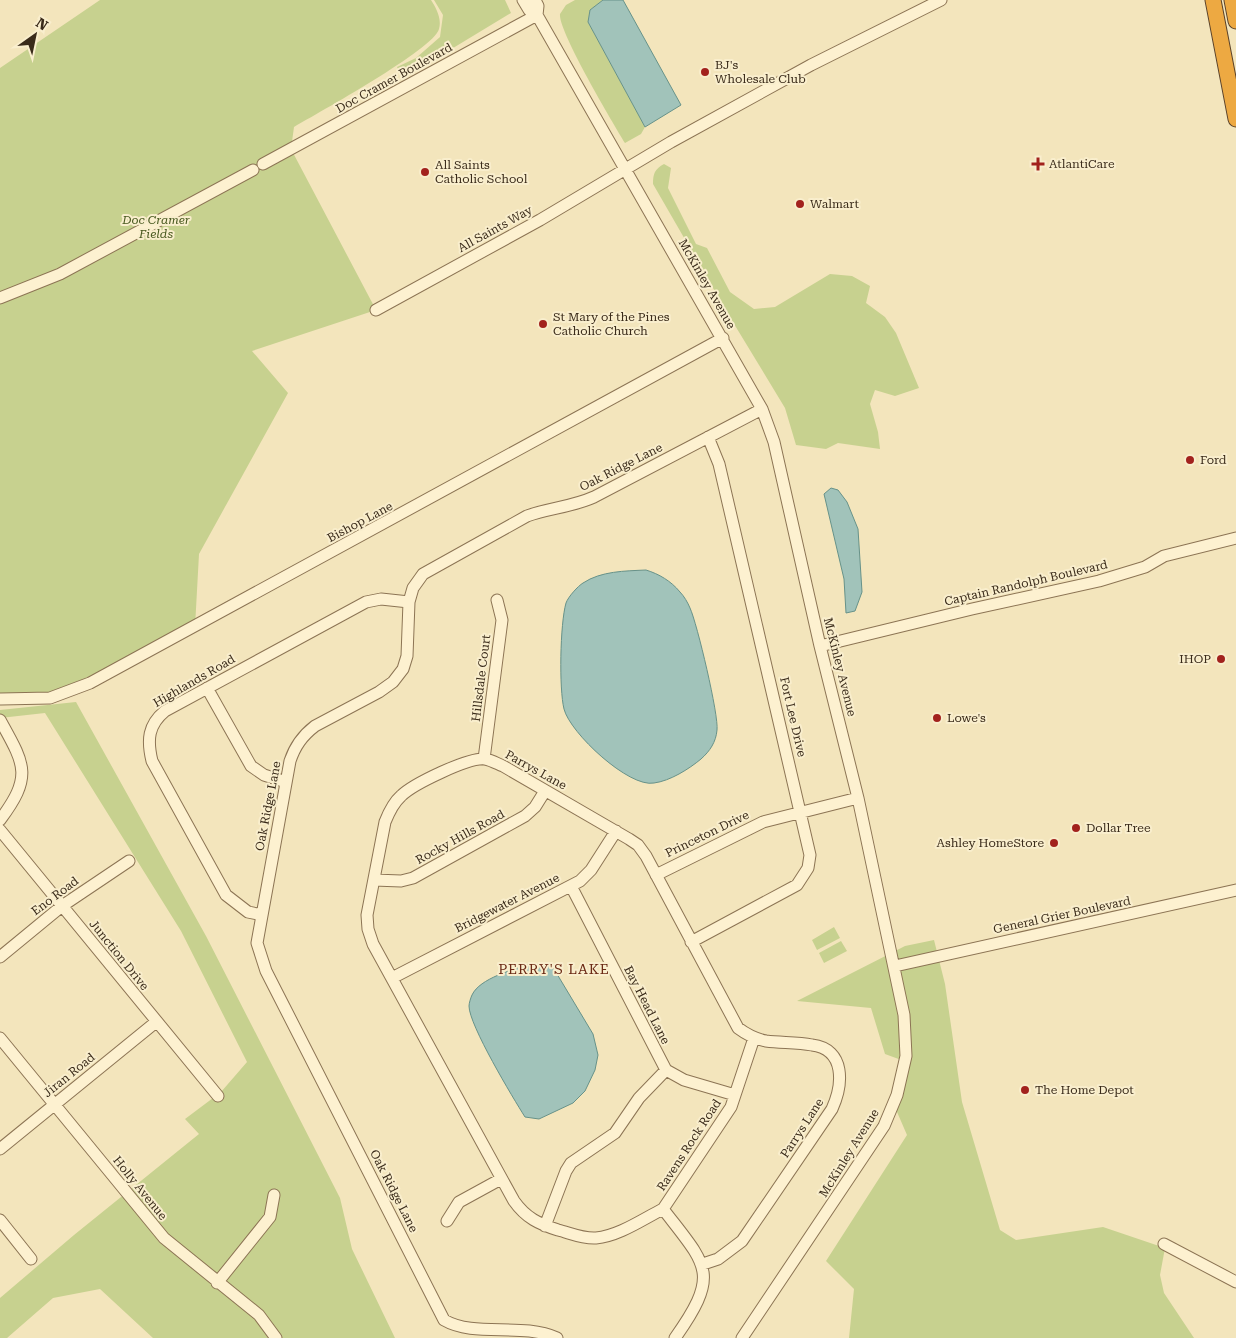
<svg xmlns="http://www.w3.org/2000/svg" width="1236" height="1338" font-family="'Roboto Serif',serif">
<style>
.green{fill:#c7d18f}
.water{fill:#a1c3ba;stroke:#679289}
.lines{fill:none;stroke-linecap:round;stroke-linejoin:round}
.minor-casing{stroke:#8c7454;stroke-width:13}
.highway-casing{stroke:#594129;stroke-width:17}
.minor{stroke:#fdf1d0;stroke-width:11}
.highway{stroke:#eda942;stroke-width:15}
.poi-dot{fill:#a2221d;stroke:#f9eecd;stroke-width:2}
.labels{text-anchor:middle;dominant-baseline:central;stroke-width:4;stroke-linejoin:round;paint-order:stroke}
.poi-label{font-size:12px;fill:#3a2b1a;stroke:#f9eecd;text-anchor:start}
.street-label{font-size:12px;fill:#3a2b1a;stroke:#f9eecd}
.park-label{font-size:12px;font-style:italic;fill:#47581e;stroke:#f9eecd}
.neighbourhood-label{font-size:14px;letter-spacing:1px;fill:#6b2a15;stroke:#f9eecd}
</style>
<rect width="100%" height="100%" fill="#f3e5bc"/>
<path class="green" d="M100,0H431C436,8 442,18 439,29C434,49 318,113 294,127L291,149L376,310L252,351L288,393L199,554L195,627L52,694L0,697V68Z
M434,0H505L511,13L402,79L397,67L416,58L440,37L443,15Z
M575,0H603L590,10L588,22L645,127L641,134L625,143C613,123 558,31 560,14L566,5Z
M664,164L671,168L668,188L696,244L707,248L730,292L754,309L775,307L830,274L852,276L870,286L866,303L885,317L896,333L919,388L895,396L875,390L870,404L878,432L880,449L838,443L826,449L796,445L785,408L728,314L653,184C653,173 655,169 664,164Z
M76,702L206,936L340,1198L352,1249L395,1338H153L100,1289L53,1298L7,1338H0V1298L74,1235L199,1134L185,1119L221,1092L247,1062L181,931L45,713L0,718V710Z
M834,927L840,938L817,950L812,940Z
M934,940L945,984L962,1102L1000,1230L1016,1240L1103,1227L1165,1248L1160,1275L1164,1293L1194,1338H849L854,1289L826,1261L907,1135L894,1105L904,1061L885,1054L871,1008L797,1001L905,946Z
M841,941L847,951L824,963L819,953Z"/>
<path class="water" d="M603,0H623L681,105L645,127L588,22L590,10Z
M831,488L838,490L847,502L858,529L862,592L855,611L846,613L844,579L824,494Z
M646,570C659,574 671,581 680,592C684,596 688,603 690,608C697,623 719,716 717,730C716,742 710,751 701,759C689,769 670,781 654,783C629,788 570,733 564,709C559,689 560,624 566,603C568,597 578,586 583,583C601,571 625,571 646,570Z
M529,964H544L554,969L593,1034L598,1055L595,1070L585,1091L573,1103L539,1119L525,1117C513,1098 469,1025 469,1006C469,1003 471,997 472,995C480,978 513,970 529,964Z"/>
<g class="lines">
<g class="minor-casing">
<path id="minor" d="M523,0L529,10L537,15L762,409L774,442L820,646L858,798L904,1015L906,1056L897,1095L884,1126L742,1338
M535,0L538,6L537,15
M263,164L537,15
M0,298L60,274L253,170
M376,310L540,220L671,142L811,65L941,0
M820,646L972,609L1099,581L1145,567L1164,556L1236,538
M207,688L251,766L264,775L286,782
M1,699L50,698L90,683L723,338
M0,720C25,765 33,776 0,820
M484,759L502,620L497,600
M0,830L218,1096
M656,875L763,822L858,798
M374,880L401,881L413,878L525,816L535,807L545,791
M571,886L666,1070L684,1080L735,1095
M262,915L248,912L226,895L152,761C147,740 148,725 165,711L366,602L381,599L409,602
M691,942L797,885L808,868L810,855L719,464L708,437
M0,957L62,906L129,861
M895,966L1236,890
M392,978L580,881L591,870L616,831
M0,1038L164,1238L259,1315L276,1338
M0,1149L156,1022
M663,1209C643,1219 619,1236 596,1238C583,1239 570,1233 558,1230C539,1224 526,1218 514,1201L373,944L368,929L367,915L385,822C389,812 393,803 401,796C413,784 469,757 485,759C491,760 498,764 503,766L629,839L638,845L646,856L738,1028C746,1034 755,1039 766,1041C781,1043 797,1042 812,1045C846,1049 843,1085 832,1109L742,1241L718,1259L703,1264
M663,1209L731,1107L754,1038
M663,1209C707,1266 721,1273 675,1338
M0,1220L31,1259
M447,1221L459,1202L501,1179
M545,1226L566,1171L571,1163L615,1133L639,1098L666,1070
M1164,1244L1236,1282
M217,1283L270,1217L274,1195
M557,1338C521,1322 475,1338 444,1320L266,971L257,943L290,761C295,746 302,736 315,726L379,692L393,682L403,669L407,656L409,602L413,588L423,574L527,516C549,508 572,507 594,497L762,409"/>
</g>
<g class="highway-casing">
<path id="highway" d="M1213,0L1236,119
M1232,0L1236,21"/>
</g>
<use href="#minor" class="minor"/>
<use href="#highway" class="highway"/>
</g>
<g class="poi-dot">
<circle cx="705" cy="72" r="5"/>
<path d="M1035.5 156.5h5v5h5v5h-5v5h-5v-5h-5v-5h5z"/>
<circle cx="425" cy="172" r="5"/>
<circle cx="800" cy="204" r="5"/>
<circle cx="543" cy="324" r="5"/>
<circle cx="1190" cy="460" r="5"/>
<circle cx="1221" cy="659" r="5"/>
<circle cx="937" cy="718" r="5"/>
<circle cx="1076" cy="828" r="5"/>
<circle cx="1054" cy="843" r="5"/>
<circle cx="1025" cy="1090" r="5"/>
</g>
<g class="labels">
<g class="poi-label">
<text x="715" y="65">BJ's<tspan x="715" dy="14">Wholesale Club</tspan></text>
<text x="1049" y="164">AtlantiCare</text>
<text x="435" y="165">All Saints<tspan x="435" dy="14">Catholic School</tspan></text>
<text x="810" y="204">Walmart</text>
<text x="553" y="317">St Mary of the Pines<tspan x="553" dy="14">Catholic Church</tspan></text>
<text x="1200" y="460">Ford</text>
<text x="1211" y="659" text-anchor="end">IHOP</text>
<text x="947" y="718">Lowe's</text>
<text x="1086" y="828">Dollar Tree</text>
<text x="1044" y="843" text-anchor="end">Ashley HomeStore</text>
<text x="1035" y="1090">The Home Depot</text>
</g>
<g class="street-label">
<text transform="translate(394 78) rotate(-29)">Doc Cramer Boulevard</text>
<text transform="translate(495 229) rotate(-29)">All Saints Way</text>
<text transform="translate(707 284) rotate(60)">McKinley Avenue</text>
<text transform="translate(621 467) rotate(-27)">Oak Ridge Lane</text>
<text transform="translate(360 522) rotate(-28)">Bishop Lane</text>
<text transform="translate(1026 583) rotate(-13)">Captain Randolph Boulevard</text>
<text transform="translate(840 667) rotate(76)">McKinley Avenue</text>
<text transform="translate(481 678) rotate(-83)">Hillsdale Court</text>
<text transform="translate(194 681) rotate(-30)">Highlands Road</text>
<text transform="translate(793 717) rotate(77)">Fort Lee Drive</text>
<text transform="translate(536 770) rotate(29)">Parrys Lane</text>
<text transform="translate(268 806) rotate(-79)">Oak Ridge Lane</text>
<text transform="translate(707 834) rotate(-26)">Princeton Drive</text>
<text transform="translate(460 837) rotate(-29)">Rocky Hills Road</text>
<text transform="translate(55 896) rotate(-37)">Eno Road</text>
<text transform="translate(507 903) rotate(-27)">Bridgewater Avenue</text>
<text transform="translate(1062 915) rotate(-12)">General Grier Boulevard</text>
<text transform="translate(119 955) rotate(51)">Junction Drive</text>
<text transform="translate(647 1005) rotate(63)">Bay Head Lane</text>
<text transform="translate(69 1075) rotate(-39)">Jiran Road</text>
<text transform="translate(802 1128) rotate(-57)">Parrys Lane</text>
<text transform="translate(689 1145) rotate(-57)">Ravens Rock Road</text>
<text transform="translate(849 1153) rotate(-58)">McKinley Avenue</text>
<text transform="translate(140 1188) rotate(51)">Holly Avenue</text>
<text transform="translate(394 1191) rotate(63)">Oak Ridge Lane</text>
</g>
<g class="park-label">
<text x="156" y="220">Doc Cramer<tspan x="156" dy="14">Fields</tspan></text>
</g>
<g class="neighbourhood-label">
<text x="554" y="969">PERRY'S LAKE</text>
</g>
</g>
<g transform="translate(35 35) rotate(33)" stroke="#f9eecd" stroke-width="4" paint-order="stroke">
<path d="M0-4L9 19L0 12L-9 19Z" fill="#3a2b1a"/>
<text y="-8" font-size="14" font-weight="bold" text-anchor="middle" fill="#3a2b1a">N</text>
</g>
</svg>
